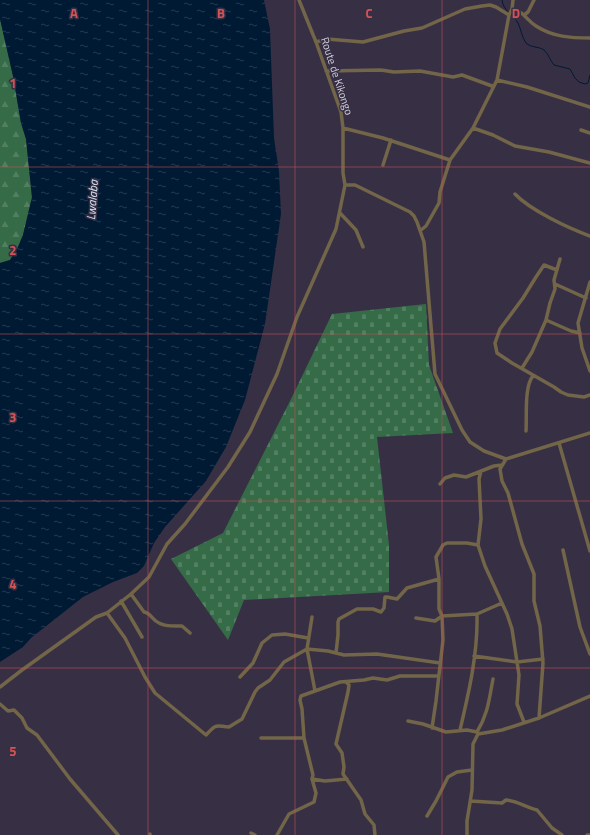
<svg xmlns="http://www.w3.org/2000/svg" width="590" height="835" font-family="'Titillium Web',sans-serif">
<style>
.forest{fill:url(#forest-firs)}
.cemetery{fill:url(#cemetery-stones)}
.water{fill:url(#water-ripples)}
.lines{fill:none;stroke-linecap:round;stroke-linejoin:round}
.stream{stroke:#001a34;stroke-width:1}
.minor{stroke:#726548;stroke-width:3.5}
.grid{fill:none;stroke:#d55255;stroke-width:1;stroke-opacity:0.55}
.labels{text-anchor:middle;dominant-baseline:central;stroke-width:3;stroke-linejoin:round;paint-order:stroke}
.street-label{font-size:11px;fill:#d3cfdc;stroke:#373045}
.water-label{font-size:12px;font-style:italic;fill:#d7e5f5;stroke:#373045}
.grid-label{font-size:13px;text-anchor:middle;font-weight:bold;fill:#d55255;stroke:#373045;stroke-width:3;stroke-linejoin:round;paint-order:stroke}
</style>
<defs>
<pattern id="forest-firs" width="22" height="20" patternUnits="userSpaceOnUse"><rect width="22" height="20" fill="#356b47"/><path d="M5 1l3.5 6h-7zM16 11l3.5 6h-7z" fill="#517f61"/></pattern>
<pattern id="cemetery-stones" width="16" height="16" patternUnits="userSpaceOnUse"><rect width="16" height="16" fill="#356b47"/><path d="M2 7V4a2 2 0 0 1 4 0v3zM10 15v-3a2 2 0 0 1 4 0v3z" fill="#517f61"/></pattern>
<pattern id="water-ripples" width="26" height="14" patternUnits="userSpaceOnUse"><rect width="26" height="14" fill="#001a34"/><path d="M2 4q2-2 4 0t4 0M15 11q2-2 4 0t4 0" fill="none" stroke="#243a51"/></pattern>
</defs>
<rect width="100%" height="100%" fill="#373045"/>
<path class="forest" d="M0,19L13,76L21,123L26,139L32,198L23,235L18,247L10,260L0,263Z"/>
<path class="cemetery" d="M426,304L429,365L453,433L377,437L389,545V592L244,600L228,640L171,559L223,533L292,397L332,314Z"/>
<path class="water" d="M0,0H264L270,29L274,138L279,171L281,214L265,324L245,400L226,447L206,481L165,527L154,543L144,566L137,573L113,582L83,597L31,638L23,647L0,662V263L10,260L18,247L23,235L32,197L26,139L21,123L13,76L0,19Z"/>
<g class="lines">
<path class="stream" d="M502,0C503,11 513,14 518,23C521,29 522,38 526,43C531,48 538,46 544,50C549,55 550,60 554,65L570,69L575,78L579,82L585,84L588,83L590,75"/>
<path class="minor" d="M512,9C525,12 526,20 536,26C553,37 571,38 590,38
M524,15L528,12L534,0
M316,42L327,39L363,42L404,31L422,28L465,9L482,6L490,5L496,7L509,15
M326,71L381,70L394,72L420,71L453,77L462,75L492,86
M497,80L527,87L590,107
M343,128L383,138L450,160
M473,128L493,135L515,146L549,152L590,163
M581,130L590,133
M383,165L391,140
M345,185H355L410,212L414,216L417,222L424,242L435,374L462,430L470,442L484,451L506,459L590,433
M515,194C530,210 568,228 590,236
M340,213L356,230L363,247
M421,230L426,226L439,203L440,192L450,160L473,128L497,80L509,15L512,9L513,0
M557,270L544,265L536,277L523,298L500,329L495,343L497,353L512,363L554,387L561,392L568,395L584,397L590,395
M590,282L578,323L582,348L590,371
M555,284L586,298
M546,320L571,331L580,333
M522,368L532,352L546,320L550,303L555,289L554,280L560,259
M526,431C527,417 524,386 533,376
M559,443L590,551
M506,459L500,469L502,481L508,493L522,544L534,574V601L540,626L543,663L539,718
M481,471L479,479L481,519L478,545L485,566L507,614L512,629L519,675L517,704L524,722
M440,484L445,478L454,475L466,477L494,466L502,465
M563,550L580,627L590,654
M131,594L144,612C151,613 152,620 159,623C166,627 175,626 182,626L190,633
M121,601L142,637
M107,613L125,638L145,677L155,693L206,735C217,723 215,726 229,727L242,719L255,692L258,688L270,680L284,662L307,649L328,651L344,655L377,654L440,663
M416,618L435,621L442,616L477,614L502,603
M336,653L338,635V622L339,619L357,609H373L381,612L384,608L385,597H387L397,599L407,588L439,579
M474,656L517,662L543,659
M240,677L253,663L262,643L272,635L285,634L308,638
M346,682L349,685L348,692L336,744L342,753L344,767L343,774L361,800L365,814L374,825L375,835
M0,687L22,670L96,617L107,613L131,594L149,577L167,544L185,524L228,467L250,432L277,374L297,317L336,229L345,185L343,173V128L341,112L316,42L299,0
M315,691L340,682L364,680L373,678L387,680L400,676H439
M0,704L8,711L14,710L22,718L27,728L37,735L70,779L118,835
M408,721L423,724L446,732L467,730L477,732L478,734L502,730L539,718L590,696
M432,728L436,701L443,640L442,616L439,609V579L436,557L443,545L447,543H467L478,545
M460,730C469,692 478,653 477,614
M477,732C488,714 489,700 493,679
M261,738H304
M312,779L325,781L347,779
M471,801L502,803L506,800C517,801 526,807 537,810L552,828L562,835
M427,816L436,801L448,777L457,772L472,770
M251,833L255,835
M150,834V835
M277,835L289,814L314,802L316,793L312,779L313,775L304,738L302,709L300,700L301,696L315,691L307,649L312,617
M467,835V821L472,790L473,744L478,734
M587,835H590"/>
</g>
<path class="grid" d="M148,0V835M295,0V835M442,0V835M0,167H590M0,334H590M0,501H590M0,668H590"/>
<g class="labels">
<g class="street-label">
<text transform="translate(337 76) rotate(72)">Route de Kikongo</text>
</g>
<g class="water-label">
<text transform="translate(92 200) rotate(-86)">Lwalaba</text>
</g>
</g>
<g class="grid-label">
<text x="74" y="18">A</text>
<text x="221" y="18">B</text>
<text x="369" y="18">C</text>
<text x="516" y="18">D</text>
<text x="13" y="88">1</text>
<text x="13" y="255">2</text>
<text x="13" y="422">3</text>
<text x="13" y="589">4</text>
<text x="13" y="756">5</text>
</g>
</svg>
